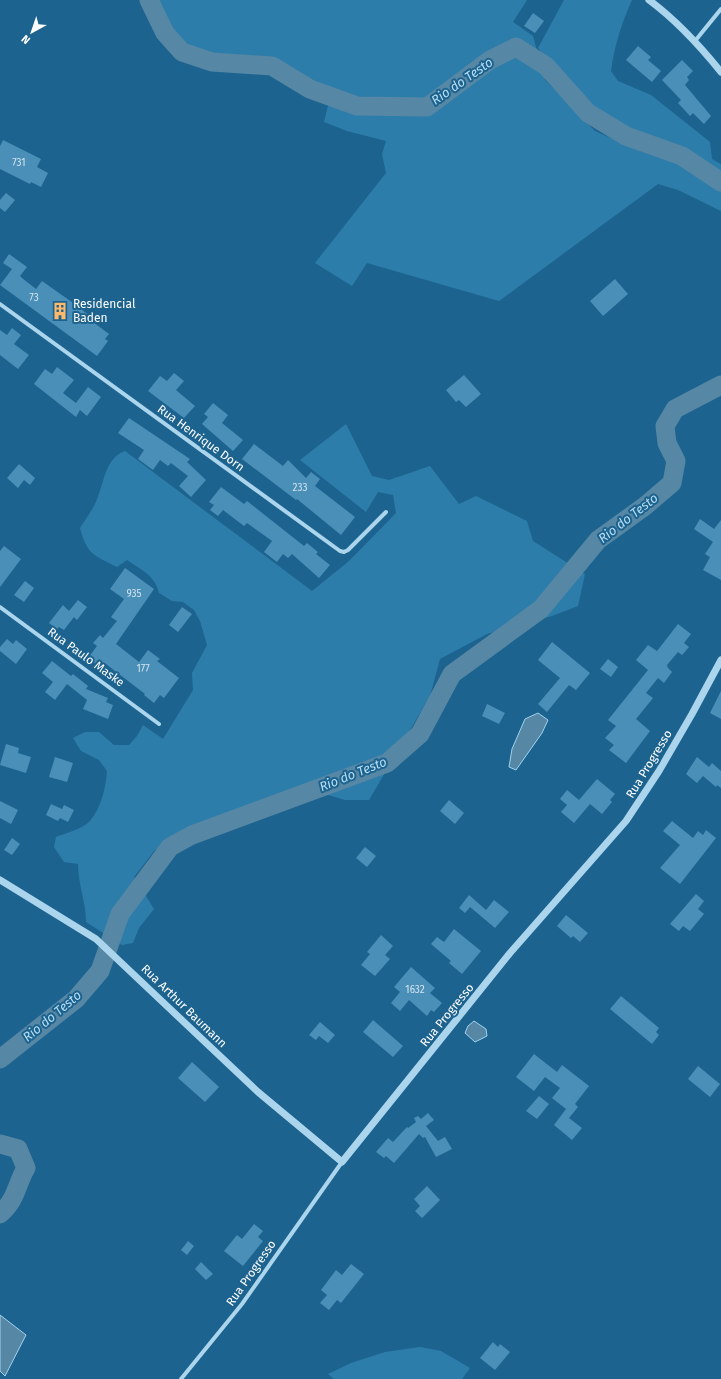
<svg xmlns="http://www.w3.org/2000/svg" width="721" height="1379" font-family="'Fira Sans',sans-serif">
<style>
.green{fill:#2d7dab}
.water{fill:#5687a5;stroke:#9fd3ef}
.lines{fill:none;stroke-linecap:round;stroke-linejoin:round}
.river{stroke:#5687a5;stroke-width:19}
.building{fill:#4a8fb8}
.minor{stroke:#abd5ed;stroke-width:4}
.tertiary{stroke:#abd5ed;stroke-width:7}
.labels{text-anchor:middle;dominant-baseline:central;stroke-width:4;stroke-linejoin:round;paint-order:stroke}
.number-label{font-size:10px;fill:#d2e3ed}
.poi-label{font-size:12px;fill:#fff;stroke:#1d638f;text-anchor:start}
.street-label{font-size:12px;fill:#fff;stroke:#1d638f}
.water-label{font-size:13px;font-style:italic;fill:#b7def4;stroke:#1d638f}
</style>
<rect width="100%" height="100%" fill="#1d638f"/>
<path class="green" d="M156,0H527L513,22L533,36L545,80L595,131L613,139L538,48L564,0H632C622,22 614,47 611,71L618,81L651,95L710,142L712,159L721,164V211L678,190L658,184L499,301L367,263L352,286L315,263L386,173L382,154L386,141L347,131L324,122L332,89L273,60L215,55L185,44L164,19Z
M346,424L372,476L389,480L430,466L459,504L476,496L527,521L533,541L585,574L578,606L552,616L487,634L440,659L430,696L369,800H345L301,787L230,814L187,828L154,851L134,877L154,909L139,928L133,943L122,945L86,922C86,902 78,884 78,864L64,862L54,847L56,837C66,833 83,829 90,821C101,808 106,787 107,771L99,760L81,751L73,738L85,732H99L114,745H129L137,736L143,725L163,739L193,690L192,673L207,645L200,621L194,610L183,602L172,601L159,593C155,575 141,570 127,560L117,567C94,555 87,555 80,528C85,520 91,512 95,504C104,486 104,458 125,451L312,591L349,561L396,513L393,495L378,492L366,512L300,460Z
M420,1347L441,1351L470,1368L462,1379H334L328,1374L351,1363L385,1352Z"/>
<path class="water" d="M538,713L548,720L542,733L516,770L509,767L512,749L525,719Z
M474,1021L486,1029L487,1036L475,1042L465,1033L468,1026Z
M0,1315L26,1335L5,1376L0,1371Z"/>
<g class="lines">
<path class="river" d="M149,0L165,33L182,52L212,62L272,66L310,89L357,106L427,107L490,60L516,47L546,66L588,113L626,136L682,156L721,182
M0,1059L76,999L100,971L120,914L170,847L192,835L387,763L420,734L452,674L541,609L598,540L645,506L672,483L676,461L667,443L665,426L675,409L721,385
M0,1144L18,1149L26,1168C16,1185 17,1199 0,1214"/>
</g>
<path class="building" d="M533,13L544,21L535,33L524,26Z
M638,46L651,57L648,60L661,71L652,82L626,60Z
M682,60L693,71L687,77L689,80L685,85L711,116L704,124L693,113L690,116L678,103L681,100L662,80Z
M3,140L41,159L37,167L48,173L41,187L31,182L30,184L0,169V146Z
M6,193L15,200L5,212L0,208V200Z
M9,254L27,267L20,276L22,278L36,289L42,281L76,305L95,320L93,322L109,334L105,339L108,341L97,356L0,285L12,269L3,263Z
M615,279L628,294L603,316L590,301Z
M12,328L21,335L14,344L29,355L18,369L0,355V330L7,335Z
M57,367L74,380L63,393L76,403L88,387L101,397L87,416L80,410L76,417L34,384L45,369L52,374Z
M174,373L184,381L176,390L195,406L184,418L148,391L160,376L167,381Z
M464,375L481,394L466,407L459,400L456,402L446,390Z
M213,403L228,415L222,423L243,440L233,451L202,424L208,417L204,414Z
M129,418L190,459L187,462L206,480L191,497L179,486L188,476L171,463L168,466L160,460L153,470L138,459L144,450L118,433Z
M254,444L283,466L288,460L306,478L311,472L320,479L315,486L355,517L341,535L297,499L296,500L242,459Z
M19,464L35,478L30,485L24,480L18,488L7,478Z
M221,487L244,504L247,501L304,546L307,543L318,552L316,554L330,565L319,578L292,554L288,558L283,554L277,562L264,552L272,541L247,523L244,526L223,510L218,516L210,510L214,505L209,502Z
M700,519L714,529L721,520V580L703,570L710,557L705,554L713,542L694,529Z
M4,546L21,559L0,587V551Z
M125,568L154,589L116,644L139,662L148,650L160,659L157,661L179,678L164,698L160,695L154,703L144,695L145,694L106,664L102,669L88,658L97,646L93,643L100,635L103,638L117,621L111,617L124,599L110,589Z
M25,581L34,588L24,602L14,595Z
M78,600L87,607L77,620L74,617L64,630L59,627L57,629L49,623L63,605L69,611Z
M182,607L192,614L178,632L169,625Z
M678,624L691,634L684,643L689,647L682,655L678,652L667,665L668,668L672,672L664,683L658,678L646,693L653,698L636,719L650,731L626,763L609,750L614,745L605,738L616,726L608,720L648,670L636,660L648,645L657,651Z
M7,639L13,644L16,640L27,649L16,664L0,651V647Z
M552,642L590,673L576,690L569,685L547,712L538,704L560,678L538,660Z
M608,659L618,667L611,677L600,669Z
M52,661L71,676L73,674L88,686L86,689L108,698L106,702L113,705L108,719L83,709L87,700L67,684L55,700L45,692L53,682L42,673Z
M721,691V719L710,713Z
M487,704L505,713L499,724L482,716Z
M6,744L19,748L18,753L31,757L26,773L0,765Z
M55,757L73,763L67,782L49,777Z
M697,757L709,767L712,763L721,771V788L717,785L716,787L703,776L697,783L686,774Z
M597,779L615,794L610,800L612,802L602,814L590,804L574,823L561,812L567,805L560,799L567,790L579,800Z
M449,800L464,813L455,824L440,811Z
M0,801L18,810L11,824L0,818Z
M51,804L62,809L64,805L74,810L68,822L60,818L58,821L46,815Z
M672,821L693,838L698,831L703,835L706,830L716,838L680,884L660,868L680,845L663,831Z
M12,838L20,844L12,855L4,850Z
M365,847L376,856L367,867L356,858Z
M696,894L704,901L698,909L704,914L690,931L683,926L679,931L670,924Z
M469,895L486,910L494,900L509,912L495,928L470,907L465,913L459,908Z
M566,915L588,933L580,942L573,936L571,938L557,926Z
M454,929L481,951L462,974L449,963L451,961L431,944L437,937L444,942Z
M381,935L393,946L385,955L390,959L375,976L361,965L370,954L367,952Z
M411,967L435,988L430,993L442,1003L434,1012L431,1010L427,1016L409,1000L400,1011L391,1003L400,992L394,987Z
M621,996L659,1028L656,1032L659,1035L652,1044L610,1009Z
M373,1020L403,1046L393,1057L363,1032Z
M320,1022L335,1035L328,1043L319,1036L316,1040L309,1035Z
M534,1054L557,1072L562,1065L589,1086L575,1104L578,1107L569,1118L582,1128L572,1140L554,1125L566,1109L552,1098L560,1088L545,1077L534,1091L516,1077Z
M192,1062L219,1087L205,1102L178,1078Z
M698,1066L720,1084L710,1097L688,1079Z
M539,1096L549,1104L537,1119L526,1111Z
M428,1113L434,1120L426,1126L438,1141L445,1137L452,1149L436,1157L425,1137L423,1138L419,1134L394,1163L386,1156L384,1158L376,1152L388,1138L393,1142L407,1127L408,1128L416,1122L414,1118L418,1116L421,1119Z
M427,1186L440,1200L422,1218L415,1211L420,1206L414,1199Z
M254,1224L263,1231L258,1237L263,1241L243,1266L224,1251L237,1235L242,1239Z
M188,1241L194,1246L187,1255L181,1250Z
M201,1262L213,1274L206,1280L195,1269Z
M351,1264L364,1274L341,1303L337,1300L329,1310L320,1303L327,1295L321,1290L336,1270L342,1275Z
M493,1342L498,1347L500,1344L510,1352L495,1370L480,1358Z"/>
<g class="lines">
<path class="minor" d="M695,41L721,9
M0,304L340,551L344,552L348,550L386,512
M0,607L159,724
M181,1379L242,1304L342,1162"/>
<path class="tertiary" d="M649,0C676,20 700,46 721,72
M0,880L96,939L258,1092L342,1162L510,953L626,821L659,771L692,714L721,660"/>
</g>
<defs>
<g id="building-bare" transform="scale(1.38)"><path d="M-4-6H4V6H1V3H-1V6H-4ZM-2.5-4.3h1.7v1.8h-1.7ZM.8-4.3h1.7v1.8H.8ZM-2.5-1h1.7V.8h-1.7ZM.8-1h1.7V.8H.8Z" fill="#fdb86a" stroke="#1d638f" stroke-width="2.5" paint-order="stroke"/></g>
</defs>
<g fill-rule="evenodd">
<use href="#building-bare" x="60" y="311"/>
</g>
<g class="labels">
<g class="number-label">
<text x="19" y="163">731</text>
<text x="34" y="298">73</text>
<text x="300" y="488">233</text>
<text x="134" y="594">935</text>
<text x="143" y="669">177</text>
<text x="415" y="990">1632</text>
</g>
<g class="poi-label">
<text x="73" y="304">Residencial<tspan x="73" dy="14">Baden</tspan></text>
</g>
<g class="street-label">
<text transform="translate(201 438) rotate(36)">Rua Henrique Dorn</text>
<text transform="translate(86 657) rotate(36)">Rua Paulo Maske</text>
<text transform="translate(649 764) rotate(-59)">Rua Progresso</text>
<text transform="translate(184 1006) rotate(44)">Rua Arthur Baumann</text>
<text transform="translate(447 1015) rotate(-51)">Rua Progresso</text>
<text transform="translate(251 1273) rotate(-55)">Rua Progresso</text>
</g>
<g class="water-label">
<text transform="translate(462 81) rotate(-35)">Rio do Testo</text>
<text transform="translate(628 518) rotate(-38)">Rio do Testo</text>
<text transform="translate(353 774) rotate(-22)">Rio do Testo</text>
<text transform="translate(52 1016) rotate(-40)">Rio do Testo</text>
</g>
</g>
<g transform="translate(32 32) rotate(220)" stroke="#1d638f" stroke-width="3" paint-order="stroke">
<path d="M0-3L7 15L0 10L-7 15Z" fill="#ffffff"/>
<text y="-6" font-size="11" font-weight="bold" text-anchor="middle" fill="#ffffff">N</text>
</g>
</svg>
